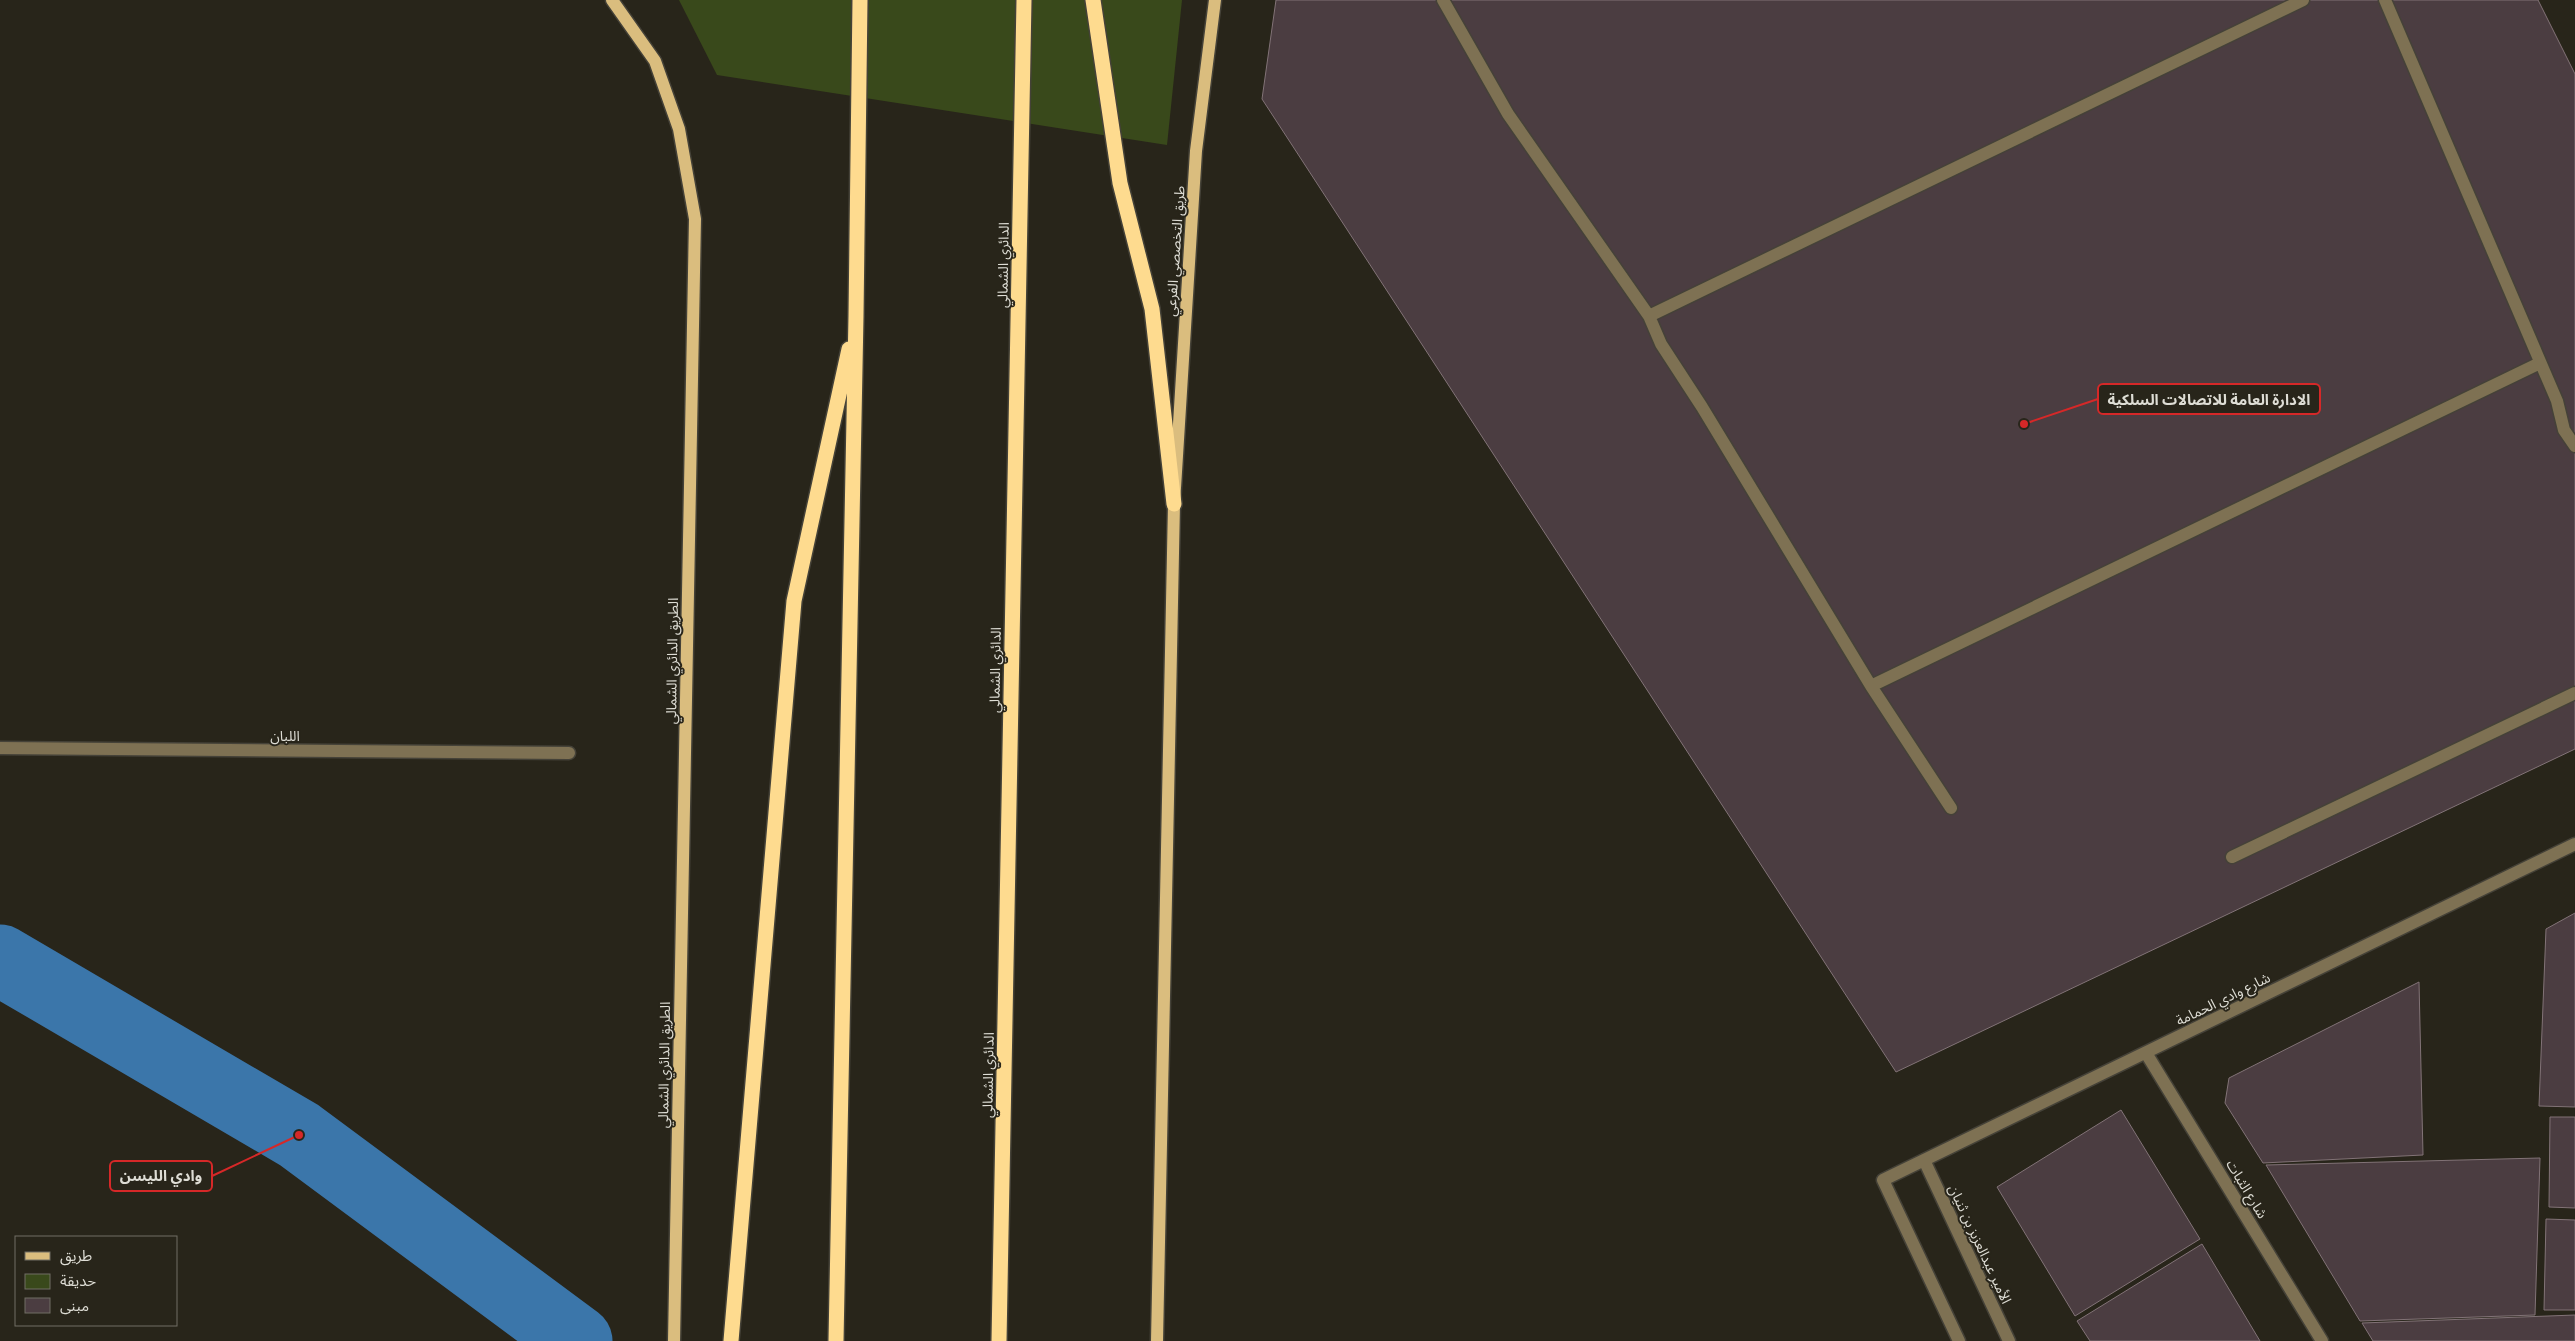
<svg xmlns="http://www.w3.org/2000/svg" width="2575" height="1341" font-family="'Archivo Narrow','Noto Sans Arabic',sans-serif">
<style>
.green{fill:#39491b}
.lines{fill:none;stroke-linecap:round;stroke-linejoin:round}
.river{stroke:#3b76aa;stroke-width:71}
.building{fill:#4b3d41;stroke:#827377}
.minor-casing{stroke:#454238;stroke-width:15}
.major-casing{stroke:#454238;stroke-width:15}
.highway-casing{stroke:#454238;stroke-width:18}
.minor{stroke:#7e7153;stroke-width:12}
.major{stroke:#dabd7e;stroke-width:12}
.highway{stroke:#fedb8f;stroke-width:15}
.labels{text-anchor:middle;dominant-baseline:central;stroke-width:4;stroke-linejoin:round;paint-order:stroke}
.street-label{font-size:14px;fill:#deddd5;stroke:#28251a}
.leader{fill:none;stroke:#d62828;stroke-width:2}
.callout-dot{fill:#d62828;stroke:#28251a;stroke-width:2}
.callout{fill:#28251a;stroke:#d62828;stroke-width:2}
.callout-label{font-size:15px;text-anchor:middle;font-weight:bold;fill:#deddd5}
</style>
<rect width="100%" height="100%" fill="#28251a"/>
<path class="green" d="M679,0H1182L1167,145L717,75Z"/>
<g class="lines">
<path class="river" d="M0,960L299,1135L577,1341"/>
</g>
<path class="building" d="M1276,0H2538L2575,74V749L1896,1072L1262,99Z
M2575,913V1107L2539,1106L2546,929Z
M2419,982L2423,1155L2263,1163L2225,1103L2229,1078Z
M2121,1110L2200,1239L2075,1316L1997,1187Z
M2550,1117H2575V1208L2549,1207Z
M2540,1158L2535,1315L2360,1321L2266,1165Z
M2546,1219L2575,1220V1310H2544Z
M2202,1244L2260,1341H2090L2077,1321Z
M2575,1315V1341H2373L2362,1323Z"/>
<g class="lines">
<g class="minor-casing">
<path id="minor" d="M1443,0L1508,114L1649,316
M2385,0L2557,401L2564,430L2575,446
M1871,686L2540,363
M0,748L569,753
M1951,808L1871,686L1702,407L1661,344L1649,316L2303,0
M2232,857L2575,693
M2146,1053L2322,1341
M1924,1160L2009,1341
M1959,1341L1883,1180L2575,844"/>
</g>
<g class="major-casing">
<path id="major" d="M612,0L655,61L679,129L695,219L674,1341
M1157,1341L1174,504L1196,151L1215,0"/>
</g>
<g class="highway-casing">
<path id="highway" d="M1093,0L1120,183L1152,309L1174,504
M731,1341L794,601L849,349
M836,1341L856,316L860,0
M999,1341L1024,0"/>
</g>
<use href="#minor" class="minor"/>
<use href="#major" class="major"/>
<use href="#highway" class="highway"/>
</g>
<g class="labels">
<g class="street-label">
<text transform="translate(1175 251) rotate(-86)">طريق التخصصي الفرعي</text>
<text transform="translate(1003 265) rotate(-89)">الدائري الشمالي</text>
<text transform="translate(672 661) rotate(-89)">الطريق الدائري الشمالي</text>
<text transform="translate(995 670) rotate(-89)">الدائري الشمالي</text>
<text x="285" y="736">اللبان</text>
<text transform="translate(2223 999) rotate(-26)">شارع وادي الحمامة</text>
<text transform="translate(664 1065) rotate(-89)">الطريق الدائري الشمالي</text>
<text transform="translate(988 1075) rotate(-89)">الدائري الشمالي</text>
<text transform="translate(2247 1189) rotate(59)">شارع الثبات</text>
<text transform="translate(1980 1244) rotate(65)">الأمير عبدالعزيز بن ثنيان</text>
</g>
</g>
<path class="leader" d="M2024 424L2098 399M299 1135L212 1176"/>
<g class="callout-dot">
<circle cx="2024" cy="424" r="5"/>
<circle cx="299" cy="1135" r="5"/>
</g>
<g class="callout">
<rect x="2098" y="384" width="222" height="30" rx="5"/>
<rect x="110" y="1161" width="102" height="30" rx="5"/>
</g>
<g class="callout-label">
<text x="2209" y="405">الادارة العامة للاتصالات السلكية</text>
<text x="161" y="1181">وادي الليسن</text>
</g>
<rect x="15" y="1236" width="162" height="90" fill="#28251a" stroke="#716f65"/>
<rect x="25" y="1252" width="25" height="8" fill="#dabd7e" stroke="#716f65"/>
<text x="60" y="1261" font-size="15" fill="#deddd5">طريق</text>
<rect x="25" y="1274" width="25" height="15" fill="#39491b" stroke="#716f65"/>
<text x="60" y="1286" font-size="15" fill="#deddd5">حديقة</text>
<rect x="25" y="1298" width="25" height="15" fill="#4b3d41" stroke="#716f65"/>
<text x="60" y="1311" font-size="15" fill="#deddd5">مبنى</text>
</svg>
